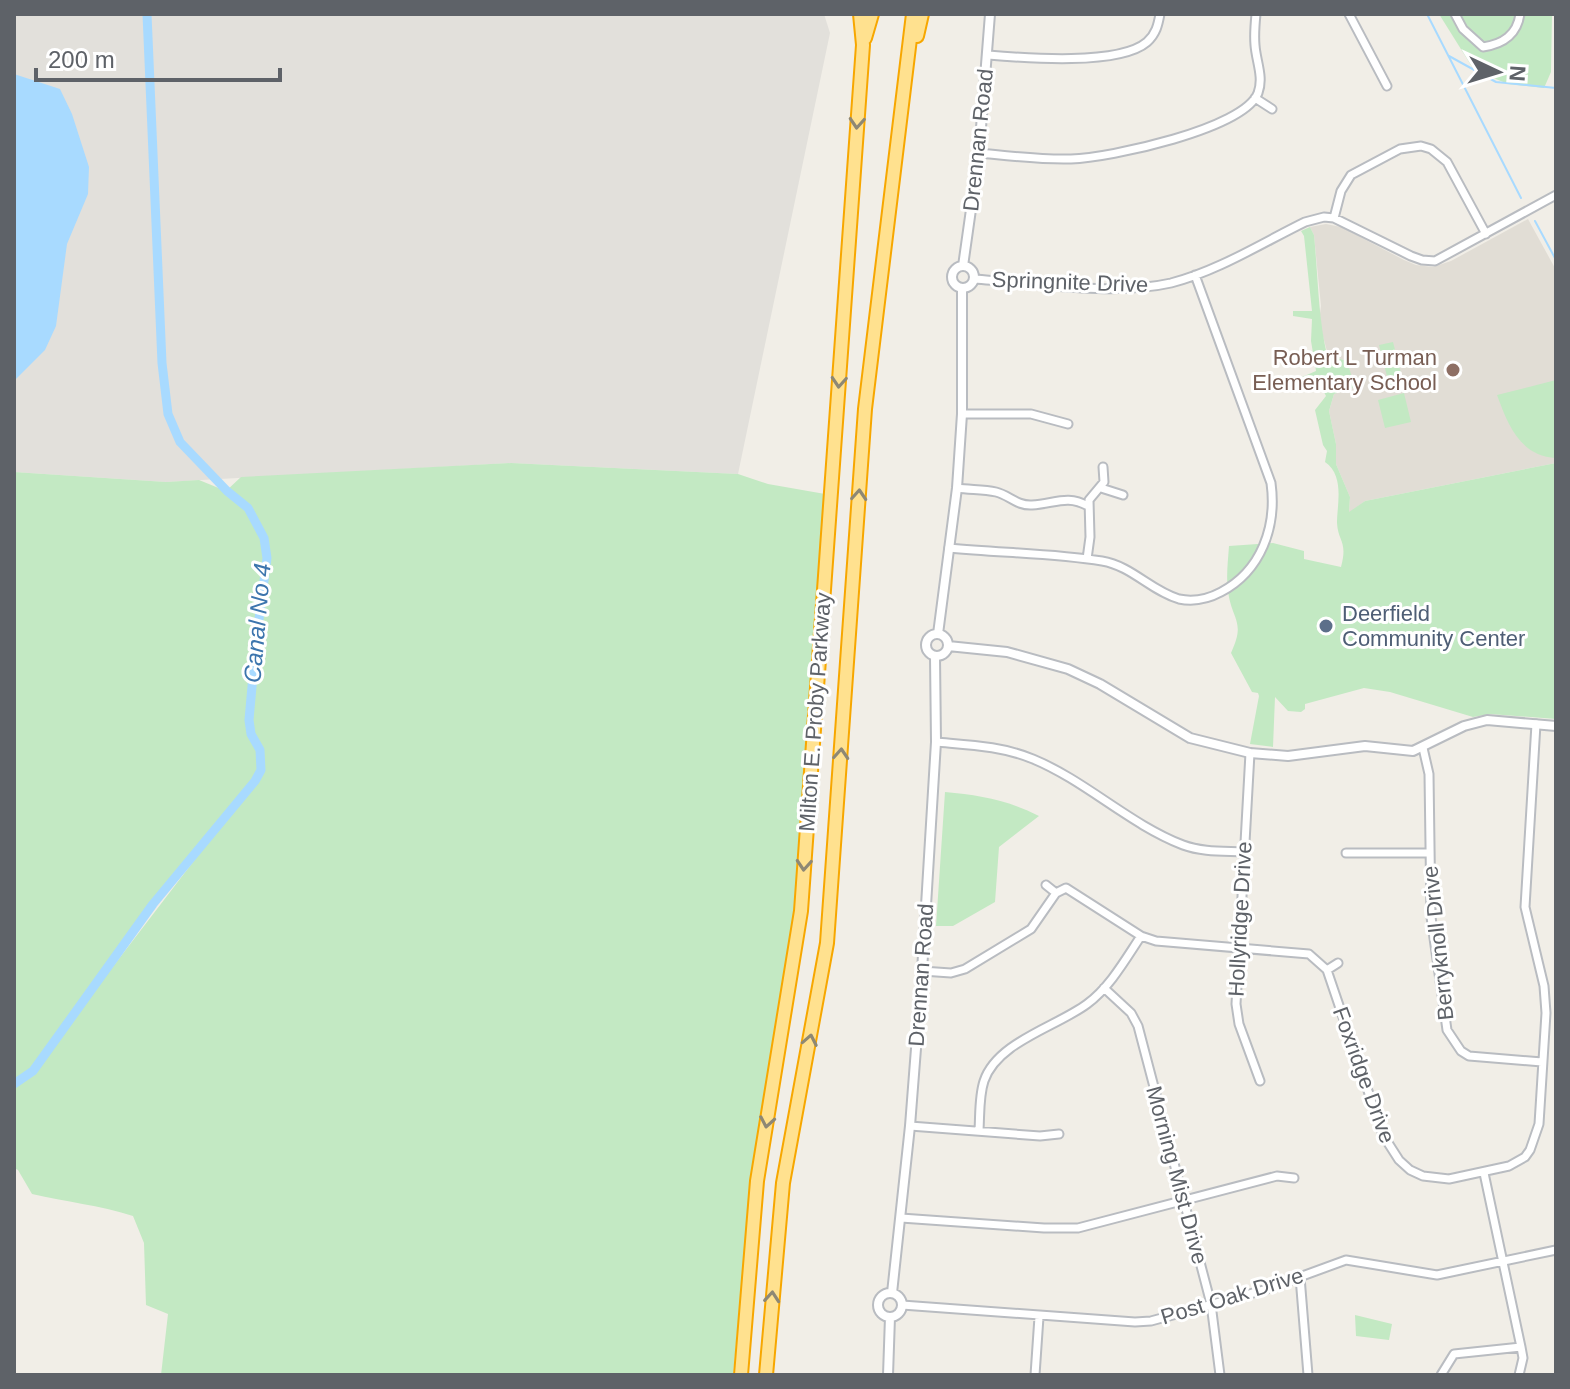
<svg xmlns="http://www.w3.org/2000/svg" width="1570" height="1389" font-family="Arial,sans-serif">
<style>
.industrial{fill:#e2e0db}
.education{fill:#e1ddd5}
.green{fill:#c3e9c3;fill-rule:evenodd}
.water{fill:#a8daff}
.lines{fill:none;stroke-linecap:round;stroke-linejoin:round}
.stream{stroke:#a8daff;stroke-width:2}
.canal{stroke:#a8daff;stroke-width:9}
.minor-casing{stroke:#b9bcc1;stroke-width:11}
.tertiary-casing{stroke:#b9bcc1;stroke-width:12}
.motorway-casing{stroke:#f7a700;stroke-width:16}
.minor{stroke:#fff;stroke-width:7}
.tertiary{stroke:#fff;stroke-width:8}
.motorway{stroke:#ffe18f;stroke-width:12}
.oneway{stroke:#8e8874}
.education-dot{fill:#8d6e63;stroke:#fff;stroke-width:3}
.service-dot{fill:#5c6f8a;stroke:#fff;stroke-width:3}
.labels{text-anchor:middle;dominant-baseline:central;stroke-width:6;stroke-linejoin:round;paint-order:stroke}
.street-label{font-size:22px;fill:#5e6268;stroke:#fff}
.education-label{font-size:22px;fill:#785e54;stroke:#fff;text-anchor:end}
.service-label{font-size:22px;fill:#4e5e75;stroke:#fff;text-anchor:start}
.water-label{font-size:24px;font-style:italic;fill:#3c75ad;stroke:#fff}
</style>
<rect width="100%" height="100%" fill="#f1eee7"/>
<path class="industrial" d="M14,14H824L830,33L738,474L511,463L166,482L14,472Z"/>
<path class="education" d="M1528,219L1556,270V463L1365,501L1349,513L1350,497L1336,464V444L1329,411L1334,394L1354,386L1347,361L1328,355L1319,321L1321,306L1314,235L1310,227L1326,224L1341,227L1404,260L1416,265L1433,267L1451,261Z"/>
<path class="green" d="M1439,14H1552L1551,72L1544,88L1508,84L1474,70Z
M1310,227L1314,235C1318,275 1318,316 1327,355L1347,361L1355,387L1334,394L1329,411L1336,444V464L1350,497L1349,512L1365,501L1556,463V719L1490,714L1473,717L1390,692L1364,688L1305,704V709L1301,712L1288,711L1275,697L1273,747L1250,744L1259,696L1258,693L1252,692L1231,653C1246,621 1232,621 1228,591C1226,576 1228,561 1229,546L1273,543L1304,551V559L1341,567C1348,541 1338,542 1337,523C1337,504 1345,476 1325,462L1327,451L1323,445L1315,410L1326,396L1318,380L1304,384L1302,377L1316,371L1311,341L1312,319L1293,316V311H1312L1304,236L1301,231Z
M1393,342L1404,385L1390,388L1379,345Z
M1556,380V458C1520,456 1508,425 1497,395Z
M1404,393L1411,422L1385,428L1378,400Z
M511,463L738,474L768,484L825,494L793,927L752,1172L733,1375H161L168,1314L146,1305L144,1243L133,1216C99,1205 66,1202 32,1194L18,1170L14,1168V472L166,482L199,480L226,491L241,477ZM258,775L255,781L56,1041L153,904Z
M945,792C979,795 1008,800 1039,816L999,847L995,902L953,926H936Z
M1355,1315L1392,1324L1389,1340L1356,1336Z"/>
<path class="water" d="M14,74L60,89L72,114L89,167L88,194L67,244L56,326L45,350L14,381Z"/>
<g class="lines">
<path class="stream" d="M1427,14L1521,198
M1449,56L1496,82L1556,88
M1535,221L1556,260"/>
<path class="canal" d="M14,1084L33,1071L153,904L255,781L261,770L260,750L251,734L249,720L256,642L267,558L264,538L248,508L227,491L180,442L168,414L162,363L147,14"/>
<g class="minor-casing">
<path id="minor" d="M1349,14L1387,86
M1455,14L1463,29L1483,47C1503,44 1517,35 1520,14
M987,55C1024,58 1119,66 1147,42C1156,34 1158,25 1160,14
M1255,98L1272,109
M979,153C1010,156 1041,160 1071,159C1109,158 1244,129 1258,93C1264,77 1256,61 1255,45C1254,34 1255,24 1256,14
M1334,218L1341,191L1351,175L1400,149L1421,146L1431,149L1447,162L1486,234
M974,279C1033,283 1114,296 1171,283C1218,271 1262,243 1305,222L1324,217L1334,218L1411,256L1422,260L1435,261L1556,195
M962,414H1031L1068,424
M957,488C970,490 983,489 996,492C1009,495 1017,506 1032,505C1054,504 1067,494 1088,506
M1101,488L1123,495
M949,548C1000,553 1052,553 1102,561C1132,566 1151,591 1179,599C1194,602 1208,599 1221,592C1261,571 1277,527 1271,483L1195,275
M1087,559L1090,537L1089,500L1104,482L1103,467
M936,742C969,745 1002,746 1033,759C1086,781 1129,824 1183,845C1202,852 1223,851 1243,852
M1423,748L1429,774L1431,917L1447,1030L1461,1051L1469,1056L1542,1062
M1250,753L1236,1004L1239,1024L1260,1081
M1346,853H1429
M1046,885L1056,893
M1327,970L1338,963
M922,971L951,973L965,969L1031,929L1056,893L1066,888L1141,936L1156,941L1309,954L1327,970L1383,1135L1399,1160L1410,1170L1423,1176L1449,1179L1509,1166L1525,1157L1530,1150L1539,1124L1546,1013L1544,986L1525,907L1536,724
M1104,988L1131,1013L1138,1026L1211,1304L1220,1375
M910,1126L1040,1136L1059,1134
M979,1130C980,1114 979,1096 984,1081C997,1042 1056,1027 1087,1004C1110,987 1125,960 1141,936
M1484,1173L1521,1347L1523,1358L1519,1375
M901,1218L1044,1228H1078L1277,1176L1294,1178
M1300,1277L1308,1375
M902,1305L1135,1322L1151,1321L1264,1290L1346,1260L1437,1275L1556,1250
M1035,1375L1039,1317
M1441,1375L1454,1354L1521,1347"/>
</g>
<g class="tertiary-casing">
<path id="tertiary" d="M952 277a11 11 0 1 1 22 0a11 11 0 1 1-22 0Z
M963,266L979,153L990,14
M926 645a11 11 0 1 1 22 0a11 11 0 1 1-22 0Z
M938,634L957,488L962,414V289
M948,646L1007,652L1068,669L1100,684L1190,738L1250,753L1288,756L1365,746L1413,751L1464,726L1487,720L1556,726
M892,1293L910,1126L922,971L936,742L935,657
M878 1305a12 12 0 1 1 24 0a12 12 0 1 1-24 0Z
M888,1375L890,1317"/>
</g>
<g class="motorway-casing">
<path id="motorway" d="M917,36L922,14
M865,38L872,14
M741,1375L757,1181L801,911L863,45L860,14
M766,1375L783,1183L827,943L865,409L913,14"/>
</g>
<use href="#minor" class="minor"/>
<use href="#tertiary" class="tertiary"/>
<use href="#motorway" class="motorway"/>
</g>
<defs><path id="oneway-chevron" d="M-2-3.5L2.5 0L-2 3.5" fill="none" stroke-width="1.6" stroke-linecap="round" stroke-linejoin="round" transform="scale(2)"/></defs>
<g class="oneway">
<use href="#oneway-chevron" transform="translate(857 123) rotate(94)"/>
<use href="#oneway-chevron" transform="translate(839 382) rotate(94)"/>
<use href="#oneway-chevron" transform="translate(859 495) rotate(-86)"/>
<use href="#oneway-chevron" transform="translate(841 754) rotate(-86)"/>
<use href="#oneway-chevron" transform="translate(804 865) rotate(94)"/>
<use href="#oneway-chevron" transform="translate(810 1040) rotate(-79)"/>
<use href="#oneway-chevron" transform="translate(767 1122) rotate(100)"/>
<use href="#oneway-chevron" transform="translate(772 1297) rotate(-85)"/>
</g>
<circle class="education-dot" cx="1453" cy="370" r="8"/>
<circle class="service-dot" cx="1326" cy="626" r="8"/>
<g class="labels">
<g class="street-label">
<text transform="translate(978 140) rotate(-84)">Drennan Road</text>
<text transform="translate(1070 282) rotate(2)">Springnite Drive</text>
<text transform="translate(815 712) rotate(-86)">Milton E. Proby Parkway</text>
<text transform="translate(1240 919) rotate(-87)">Hollyridge Drive</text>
<text transform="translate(1438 943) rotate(-96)">Berryknoll Drive</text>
<text transform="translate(921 975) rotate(-86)">Drennan Road</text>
<text transform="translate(1364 1075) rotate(70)">Foxridge Drive</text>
<text transform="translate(1177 1175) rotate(75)">Morning Mist Drive</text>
<text transform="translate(1232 1296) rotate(-17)">Post Oak Drive</text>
</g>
<g class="education-label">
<text x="1437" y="357">Robert L Turman<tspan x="1437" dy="25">Elementary School</tspan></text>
</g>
<g class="service-label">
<text x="1342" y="613">Deerfield<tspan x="1342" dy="25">Community Center</tspan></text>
</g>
<g class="water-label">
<text transform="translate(257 623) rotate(-85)">Canal No 4</text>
</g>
</g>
<rect width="1570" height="1389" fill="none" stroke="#5e6268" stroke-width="32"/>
<g transform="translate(1498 72) rotate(94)" stroke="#ffffff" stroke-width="6" paint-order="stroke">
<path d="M0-6L14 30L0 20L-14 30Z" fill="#5e6268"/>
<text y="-12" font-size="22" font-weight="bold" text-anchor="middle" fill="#5e6268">N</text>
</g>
<path d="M36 68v12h244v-12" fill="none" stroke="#5e6268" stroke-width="4"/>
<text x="48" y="68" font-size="24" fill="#5e6268" stroke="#ffffff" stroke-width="6" paint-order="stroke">200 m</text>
</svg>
